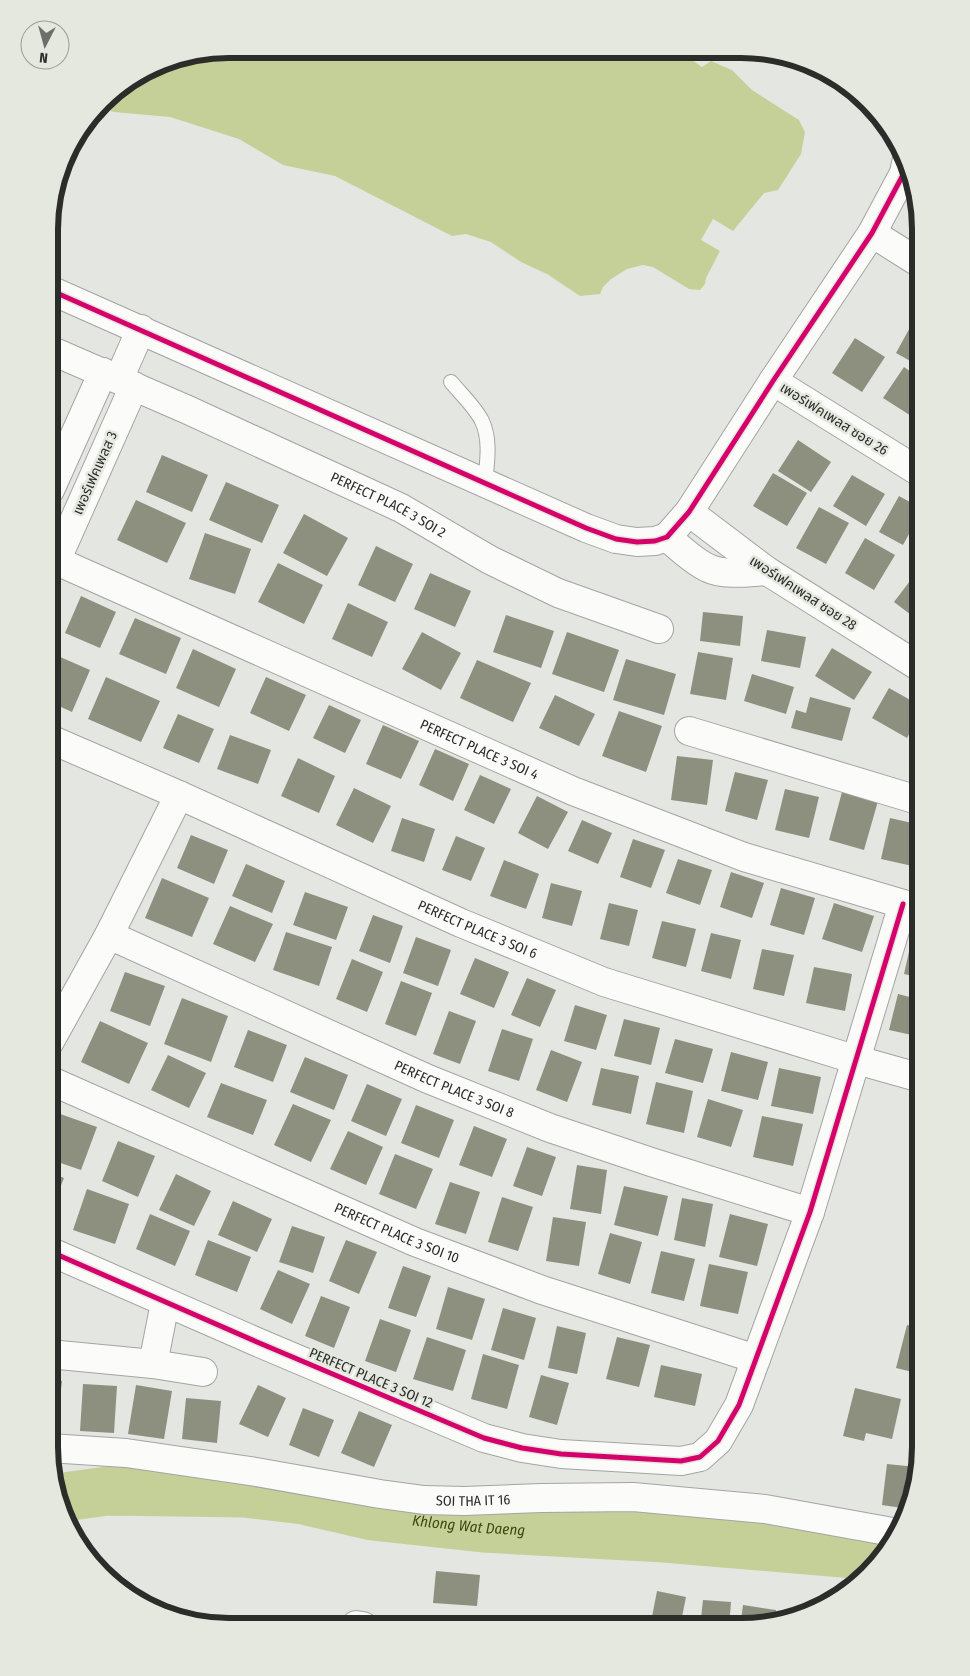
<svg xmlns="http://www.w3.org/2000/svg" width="970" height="1676" font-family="'Fira Sans Condensed','Noto Sans Thai',sans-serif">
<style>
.water{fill:#c4d098}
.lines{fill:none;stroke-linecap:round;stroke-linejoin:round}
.river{stroke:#c4d098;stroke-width:49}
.building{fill:#8d907f}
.service-casing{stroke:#a4a5a2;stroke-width:16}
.minor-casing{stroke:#a4a5a2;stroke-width:30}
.service{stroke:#fbfbfa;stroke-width:14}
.minor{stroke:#fbfbfa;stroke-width:28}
.cycleway-casing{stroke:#e5e8df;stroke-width:8}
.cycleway{stroke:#d6006c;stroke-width:5}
.labels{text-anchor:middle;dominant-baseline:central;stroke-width:5;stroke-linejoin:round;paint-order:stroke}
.street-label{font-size:14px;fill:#2c2d2a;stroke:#e5e8df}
.water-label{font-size:15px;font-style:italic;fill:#3e480d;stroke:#e5e8df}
.rim{fill:none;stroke:#2c2d2a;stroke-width:6}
</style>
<rect width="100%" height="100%" fill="#e4e6e1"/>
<path class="water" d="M229,49L680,52L702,67L711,61L732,70L752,90L799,120L805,132L801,154L778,190L764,193L733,231L713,219L701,240L720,251L706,278L705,284L700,290L689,289L653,267L643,265L627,269L611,279L603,287L600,294L580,296L547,274L521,262L491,242L466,234L452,236L335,176L283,165L239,139L170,117L114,112L99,108L110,94L160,62Z"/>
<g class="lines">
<path class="river" id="s1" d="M57,1498L107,1491L244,1493L303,1500L372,1516L483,1528L664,1538L866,1555L883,1558"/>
</g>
<path class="building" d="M913,322L921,327V367L896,353Z
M855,338L885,357L862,392L832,373Z
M904,367L921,379V418L919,421L883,398Z
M798,440L831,462L811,492L778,471Z
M162,455L208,475L192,512L146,492Z
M773,473L807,493L787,526L753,506Z
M852,475L885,494L866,526L833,506Z
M226,482L279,505L262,543L209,520Z
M899,496L921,508V512L903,545L879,532Z
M136,500L186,523L167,563L117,540Z
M819,507L849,523L826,564L796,548Z
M304,514L348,538L327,576L283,553Z
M205,533L251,549L235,594L189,579Z
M865,538L895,555L874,590L845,573Z
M376,546L413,564L395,602L358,585Z
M278,563L323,585L304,624L258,602Z
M919,569L921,571V619L919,621L894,602Z
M430,573L471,591L455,627L414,609Z
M81,596L116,612L100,648L65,633Z
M348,603L388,622L372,657L332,639Z
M703,612L743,616L740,646L700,641Z
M506,615L554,631L541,668L493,652Z
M135,618L181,638L166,674L119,654Z
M767,630L806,637L800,668L761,661Z
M422,632L461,653L441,690L402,669Z
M567,632L619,650L604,692L552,674Z
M832,648L872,672L854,700L815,676Z
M193,649L236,669L219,707L176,688Z
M698,652L733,658L726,700L690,694Z
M51,653L90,670L72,712L50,702Z
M626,659L676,674L664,715L613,700Z
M477,660L531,683L513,722L460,698Z
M752,674L794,687L786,714L744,701Z
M106,677L160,701L141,742L88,719Z
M266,677L306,695L289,731L250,713Z
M889,688L921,706V713L907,738L872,718Z
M555,695L595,714L579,746L539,728Z
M810,697L851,708L842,741L791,728L796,710L806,713Z
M329,705L361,720L345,753L313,738Z
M619,711L662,726L646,772L602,756Z
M178,714L214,729L199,763L163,748Z
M383,725L419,741L401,779L366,764Z
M230,735L271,750L258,784L217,769Z
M435,749L469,764L453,801L419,785Z
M677,756L713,760L707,805L671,800Z
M298,758L335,776L319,813L281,796Z
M735,772L768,780L757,820L725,811Z
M480,775L511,789L494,824L464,810Z
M354,788L391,806L373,843L336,825Z
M785,789L819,797L809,838L775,830Z
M842,792L878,801L864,850L829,840Z
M537,796L568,812L548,849L518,833Z
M402,818L435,829L424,862L391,851Z
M890,818L921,825V846L917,867L881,859Z
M582,820L612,833L598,864L568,851Z
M191,835L228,850L214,884L177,868Z
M456,836L485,848L471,881L442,870Z
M633,839L665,850L651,888L620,877Z
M678,859L712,870L700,905L666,893Z
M504,860L539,874L526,909L490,896Z
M246,864L285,881L272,913L232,896Z
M731,872L764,883L752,918L720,907Z
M162,878L209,898L192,937L145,918Z
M551,883L582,891L572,926L542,918Z
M781,888L815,898L804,935L770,925Z
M305,892L348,907L336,940L293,925Z
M609,903L638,910L629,946L600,939Z
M834,903L874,916L862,952L822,939Z
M230,906L273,924L255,962L213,944Z
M373,915L403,926L390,963L359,951Z
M662,921L696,929L686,967L652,958Z
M286,932L332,947L319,986L273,970Z
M711,933L741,940L731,979L701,971Z
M416,937L451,950L438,986L403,973Z
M912,938L921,940V978L904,974Z
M762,949L794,955L784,996L753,989Z
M475,958L509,972L494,1008L460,994Z
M352,959L383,972L367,1012L336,999Z
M814,967L852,974L845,1011L806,1003Z
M125,972L165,986L150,1026L110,1011Z
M527,978L556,990L540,1027L511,1015Z
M401,981L432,993L416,1036L385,1024Z
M898,994L921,1000V1037L889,1030Z
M182,998L228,1016L211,1062L164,1044Z
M575,1005L607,1015L596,1050L564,1041Z
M449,1011L476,1021L460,1064L433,1054Z
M624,1019L660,1028L651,1065L614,1056Z
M100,1021L148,1043L129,1084L81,1062Z
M502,1029L533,1039L519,1081L488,1071Z
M248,1030L287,1045L273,1082L234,1067Z
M675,1039L713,1049L703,1083L665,1073Z
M551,1050L582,1062L567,1102L536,1090Z
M731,1052L768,1062L758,1100L721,1091Z
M168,1055L206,1073L189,1108L151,1090Z
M305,1057L348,1075L334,1110L290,1092Z
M601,1068L639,1076L631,1114L592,1105Z
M779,1068L821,1077L813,1114L771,1106Z
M656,1082L693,1091L684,1133L646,1124Z
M221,1083L267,1100L253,1135L207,1117Z
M367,1084L402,1099L386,1136L351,1121Z
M708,1099L743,1110L731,1147L697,1137Z
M293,1104L331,1120L311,1162L274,1145Z
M416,1105L454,1120L439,1158L401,1143Z
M49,1110L97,1127L81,1170L49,1159Z
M762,1116L803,1124L793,1166L753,1157Z
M474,1126L507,1139L492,1177L459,1165Z
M348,1131L383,1147L366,1185L330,1169Z
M118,1141L155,1156L138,1197L102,1181Z
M527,1147L556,1157L542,1196L513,1186Z
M395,1154L433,1169L416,1209L379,1194Z
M577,1165L607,1170L601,1214L570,1209Z
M49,1172L64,1178L49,1215Z
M176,1174L211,1191L194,1226L159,1210Z
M450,1182L480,1192L466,1234L435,1224Z
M624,1186L668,1196L658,1236L614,1225Z
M87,1189L129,1204L115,1244L73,1230Z
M502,1197L533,1207L518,1251L488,1242Z
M682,1198L713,1204L705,1247L674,1240Z
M233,1201L272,1219L257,1252L218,1235Z
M150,1214L190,1231L175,1266L136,1249Z
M730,1214L768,1224L757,1266L719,1257Z
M553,1217L586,1222L579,1266L546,1261Z
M292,1226L325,1237L313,1273L279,1262Z
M610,1233L642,1242L630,1284L598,1274Z
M208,1240L251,1257L237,1292L195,1275Z
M346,1240L377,1252L359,1294L329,1281Z
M661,1251L695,1259L684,1301L651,1293Z
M709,1264L748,1272L738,1314L700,1306Z
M403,1266L431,1276L416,1317L388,1308Z
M278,1270L310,1284L292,1324L260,1309Z
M448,1287L485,1299L472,1340L436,1329Z
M321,1296L350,1307L334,1348L305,1336Z
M503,1308L536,1318L524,1360L491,1350Z
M380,1319L411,1330L396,1372L365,1361Z
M907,1325L921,1328V1374L896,1368Z
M557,1326L586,1333L577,1374L548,1368Z
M427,1337L466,1350L453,1391L413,1379Z
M617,1337L650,1345L639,1387L606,1379Z
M483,1354L519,1365L507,1409L471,1399Z
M661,1365L702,1374L695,1406L654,1397Z
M541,1375L569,1383L557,1425L529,1417Z
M49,1379L62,1381L56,1431L49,1430Z
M83,1384L117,1386L114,1433L80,1431Z
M136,1385L172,1391L164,1439L128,1434Z
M258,1385L286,1398L268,1437L239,1424Z
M855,1388L901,1399L892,1439L866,1433L864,1441L843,1436Z
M186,1398L221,1401L217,1443L182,1439Z
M303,1408L334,1420L319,1457L289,1445Z
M359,1411L392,1425L374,1467L341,1453Z
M887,1464L916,1467L909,1509L882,1505Z
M436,1571L480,1575L477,1606L433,1603Z
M657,1591L686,1597L680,1627H650Z
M703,1600L731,1602L729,1627H700Z
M743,1605L776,1610L774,1622L740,1627Z
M790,1613L804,1615L789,1619Z"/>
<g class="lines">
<g class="service-casing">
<path id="service" d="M451,382C461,394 475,407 482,421C491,440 487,463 485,483"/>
</g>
<g class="minor-casing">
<g id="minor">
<path d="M872,233L921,264"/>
<path d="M50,290L586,528L616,539L637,542L655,541L667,537L689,512L773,381L872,233L904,173L906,163"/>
<path id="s2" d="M50,350L188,410L401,508L490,560L558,593L659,629"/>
<path d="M119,379L141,329"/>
<path d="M773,381L921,473"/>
<path d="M50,490L103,372"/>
<path d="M689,512L767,571L921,668"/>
<path d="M667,537C680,548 693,561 708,568C724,576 750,572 767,571"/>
<path id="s3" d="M50,558L573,791L744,857L920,909"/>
<path d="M56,561L134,386"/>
<path d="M689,731L921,801"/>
<path id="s4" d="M50,739L179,795L461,923L604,982L857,1060L921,1078"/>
<path id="s5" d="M109,935L428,1079L550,1128L651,1162L810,1212"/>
<path d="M49,1043L109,935L179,795"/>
<path id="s6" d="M49,1080L415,1242L542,1290L756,1359"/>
<path d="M49,1251L257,1342L484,1438L522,1448L561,1454L681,1461L700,1457L718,1441L739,1405L810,1212L903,904"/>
<path d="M49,1354L153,1364L203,1372"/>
<path d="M153,1364L165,1303"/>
<path id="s7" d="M49,1448L126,1453L256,1472L380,1494L424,1500L464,1501L541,1498L633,1497L765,1509L898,1533"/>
<path d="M356,1625L363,1626"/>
</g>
</g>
<use href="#service" class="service"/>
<use href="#minor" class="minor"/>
<g class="cycleway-casing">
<path id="cycleway" d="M50,290L586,528L616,539L637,542L655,541L667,537L689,512L773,381L872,233L904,173L906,163
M49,1251L257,1342L484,1438L522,1448L561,1454L681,1461L700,1457L718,1441L739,1405L810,1212L903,904"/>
</g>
<use href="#cycleway" class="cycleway"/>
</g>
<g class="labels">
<g class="street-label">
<text transform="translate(834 419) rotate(32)">เพอร์เฟคเพลส ซอย 26</text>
<text transform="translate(95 473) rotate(-66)">เพอร์เฟคเพลส 3</text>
<text stroke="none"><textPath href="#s2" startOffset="372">PERFECT PLACE 3 SOI 2</textPath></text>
<text transform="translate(803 593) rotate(33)">เพอร์เฟคเพลส ซอย 28</text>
<text stroke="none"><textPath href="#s3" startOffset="470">PERFECT PLACE 3 SOI 4</textPath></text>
<text stroke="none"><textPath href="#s4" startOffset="468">PERFECT PLACE 3 SOI 6</textPath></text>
<text stroke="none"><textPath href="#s5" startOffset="378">PERFECT PLACE 3 SOI 8</textPath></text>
<text stroke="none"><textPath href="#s6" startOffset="380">PERFECT PLACE 3 SOI 10</textPath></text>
<text transform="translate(371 1378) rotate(23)">PERFECT PLACE 3 SOI 12</text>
<text stroke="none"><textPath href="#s7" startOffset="428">SOI THA IT 16</textPath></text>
</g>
<g class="water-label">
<text stroke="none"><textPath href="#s1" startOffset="415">Khlong Wat Daeng</textPath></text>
</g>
</g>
<path d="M0 0H970V1676H0ZM229 58H741A171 171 0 0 1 912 229V1447A171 171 0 0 1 741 1618H229A171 171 0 0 1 58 1447V229A171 171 0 0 1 229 58Z" fill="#e5e8df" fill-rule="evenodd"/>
<path class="rim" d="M229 58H741A171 171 0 0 1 912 229V1447A171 171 0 0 1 741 1618H229A171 171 0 0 1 58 1447V229A171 171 0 0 1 229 58Z"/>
<g transform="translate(45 45) rotate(186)"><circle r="24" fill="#e5e8df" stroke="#9b9d97"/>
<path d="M0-4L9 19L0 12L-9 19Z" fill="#6c6e6a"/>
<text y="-8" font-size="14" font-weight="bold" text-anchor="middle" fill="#2c2d2a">N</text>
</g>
</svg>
